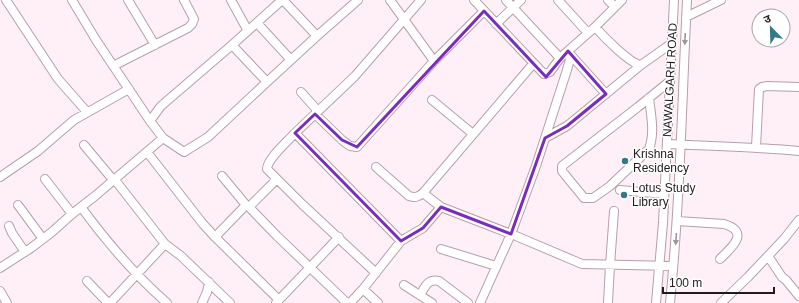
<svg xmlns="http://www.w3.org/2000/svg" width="799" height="303" font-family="Helvetica,'Noto Sans Devanagari',sans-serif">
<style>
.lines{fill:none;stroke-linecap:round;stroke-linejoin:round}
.minor-casing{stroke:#b69faa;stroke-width:10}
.minor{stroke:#fff;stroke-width:8}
.oneway{fill:#9c989a}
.marked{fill:none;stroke:#7b2cbf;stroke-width:3;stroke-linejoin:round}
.poi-dot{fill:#347987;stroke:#fff;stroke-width:1.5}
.labels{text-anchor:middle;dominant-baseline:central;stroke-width:3;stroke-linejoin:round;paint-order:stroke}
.street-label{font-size:12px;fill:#221a1e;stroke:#fff}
.poi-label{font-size:12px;fill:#221a1e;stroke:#fff;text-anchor:start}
</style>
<rect width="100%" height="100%" fill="#fff0f7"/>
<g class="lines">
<g class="minor-casing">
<path id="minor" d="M6,0L58,79L87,112
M128,0L155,45
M231,0L248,31
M283,0L317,36
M390,0L434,61
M474,0L544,74L550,72L560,58L595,27
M506,0L560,58
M558,0L588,33
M608,0L615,7
M622,0L595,27C603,36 630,64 641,65L672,43
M686,17L721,0
M257,23L291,60
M496,24L521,0
M232,45L282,0
M569,53L606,94
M113,66L188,28L192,24L194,19L184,0
M267,82L317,36L358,0
M301,92L318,111
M649,98C651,115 655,133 649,149L610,186L593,198H584L562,171V166L638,107L670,81
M432,100L473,134
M315,114L342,140L350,146L357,147L434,61L484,11
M150,121L163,138
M295,133C288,141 267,159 267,169L302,204L376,273
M545,138L567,126L641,65
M667,144C711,146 755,147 799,151
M84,145L114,181
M756,147L759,89L762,87L767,86L799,87
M147,152L203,224L215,237L246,205L249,207L277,236L347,303
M376,167L409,196C415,198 418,197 423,193L441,207
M222,176L246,205
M0,177L38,151L74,120L129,89
M45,179L72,214
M115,180L165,244L181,256L230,303
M620,190L664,194
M423,193L533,64
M18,205L43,239
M81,207C106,241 135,275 167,303
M249,207L277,179
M677,221L724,224C751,232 731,248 720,259
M9,226L12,233L25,252
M215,237L279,300
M401,241L295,133L355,76L421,0
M441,249L496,266
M768,256L782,277L786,280L799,296
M0,268L31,248L52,232L72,214L95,196L163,138L184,152L208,137L267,82L232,45L161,106L150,121L96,40L72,0
M87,281L108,303
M404,285L432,303
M363,289L401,241L423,228L441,207L516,236L582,264L673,266
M0,291L7,303
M420,295C425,287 428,278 439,281L468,303
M110,303L165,244
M202,303L207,292L209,282
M276,303L339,237
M350,303L363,289L378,303
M480,303L511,234L536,166L566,73L571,56
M608,303L610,265L614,211
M656,303L663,223L674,0
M670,303C680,202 682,101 687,0
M721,303L748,277L784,239L799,220"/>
</g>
<use href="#minor" class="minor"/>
</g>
<defs><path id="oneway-solid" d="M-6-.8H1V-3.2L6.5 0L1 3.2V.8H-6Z"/></defs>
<g class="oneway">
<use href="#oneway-solid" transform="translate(685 39) rotate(93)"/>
<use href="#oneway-solid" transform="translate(676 239) rotate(94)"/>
</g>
<path class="marked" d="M484,11L546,77L568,51L606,94L567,126L545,138L511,234L441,207L423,228L401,241L295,133L315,114L342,140L357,147Z"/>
<g class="poi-dot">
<circle cx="625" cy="161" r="4"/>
<circle cx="624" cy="195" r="4"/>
</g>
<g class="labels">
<g class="street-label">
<text transform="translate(670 80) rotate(-87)">NAWALGARH ROAD</text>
</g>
<g class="poi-label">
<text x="633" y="154">Krishna<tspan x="633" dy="14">Residency</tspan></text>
<text x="632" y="188">Lotus Study<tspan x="632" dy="14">Library</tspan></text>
</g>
</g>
<g transform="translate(771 28) rotate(337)"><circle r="19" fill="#ffffff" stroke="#a7a3a5"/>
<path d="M0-3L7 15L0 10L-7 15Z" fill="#347987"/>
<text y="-6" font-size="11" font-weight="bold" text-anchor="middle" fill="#221a1e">उ</text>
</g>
<path d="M663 287v6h111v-6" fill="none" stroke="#221a1e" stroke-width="2"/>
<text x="669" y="287" font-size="12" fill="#221a1e" stroke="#ffffff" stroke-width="3" paint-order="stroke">100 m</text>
</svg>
